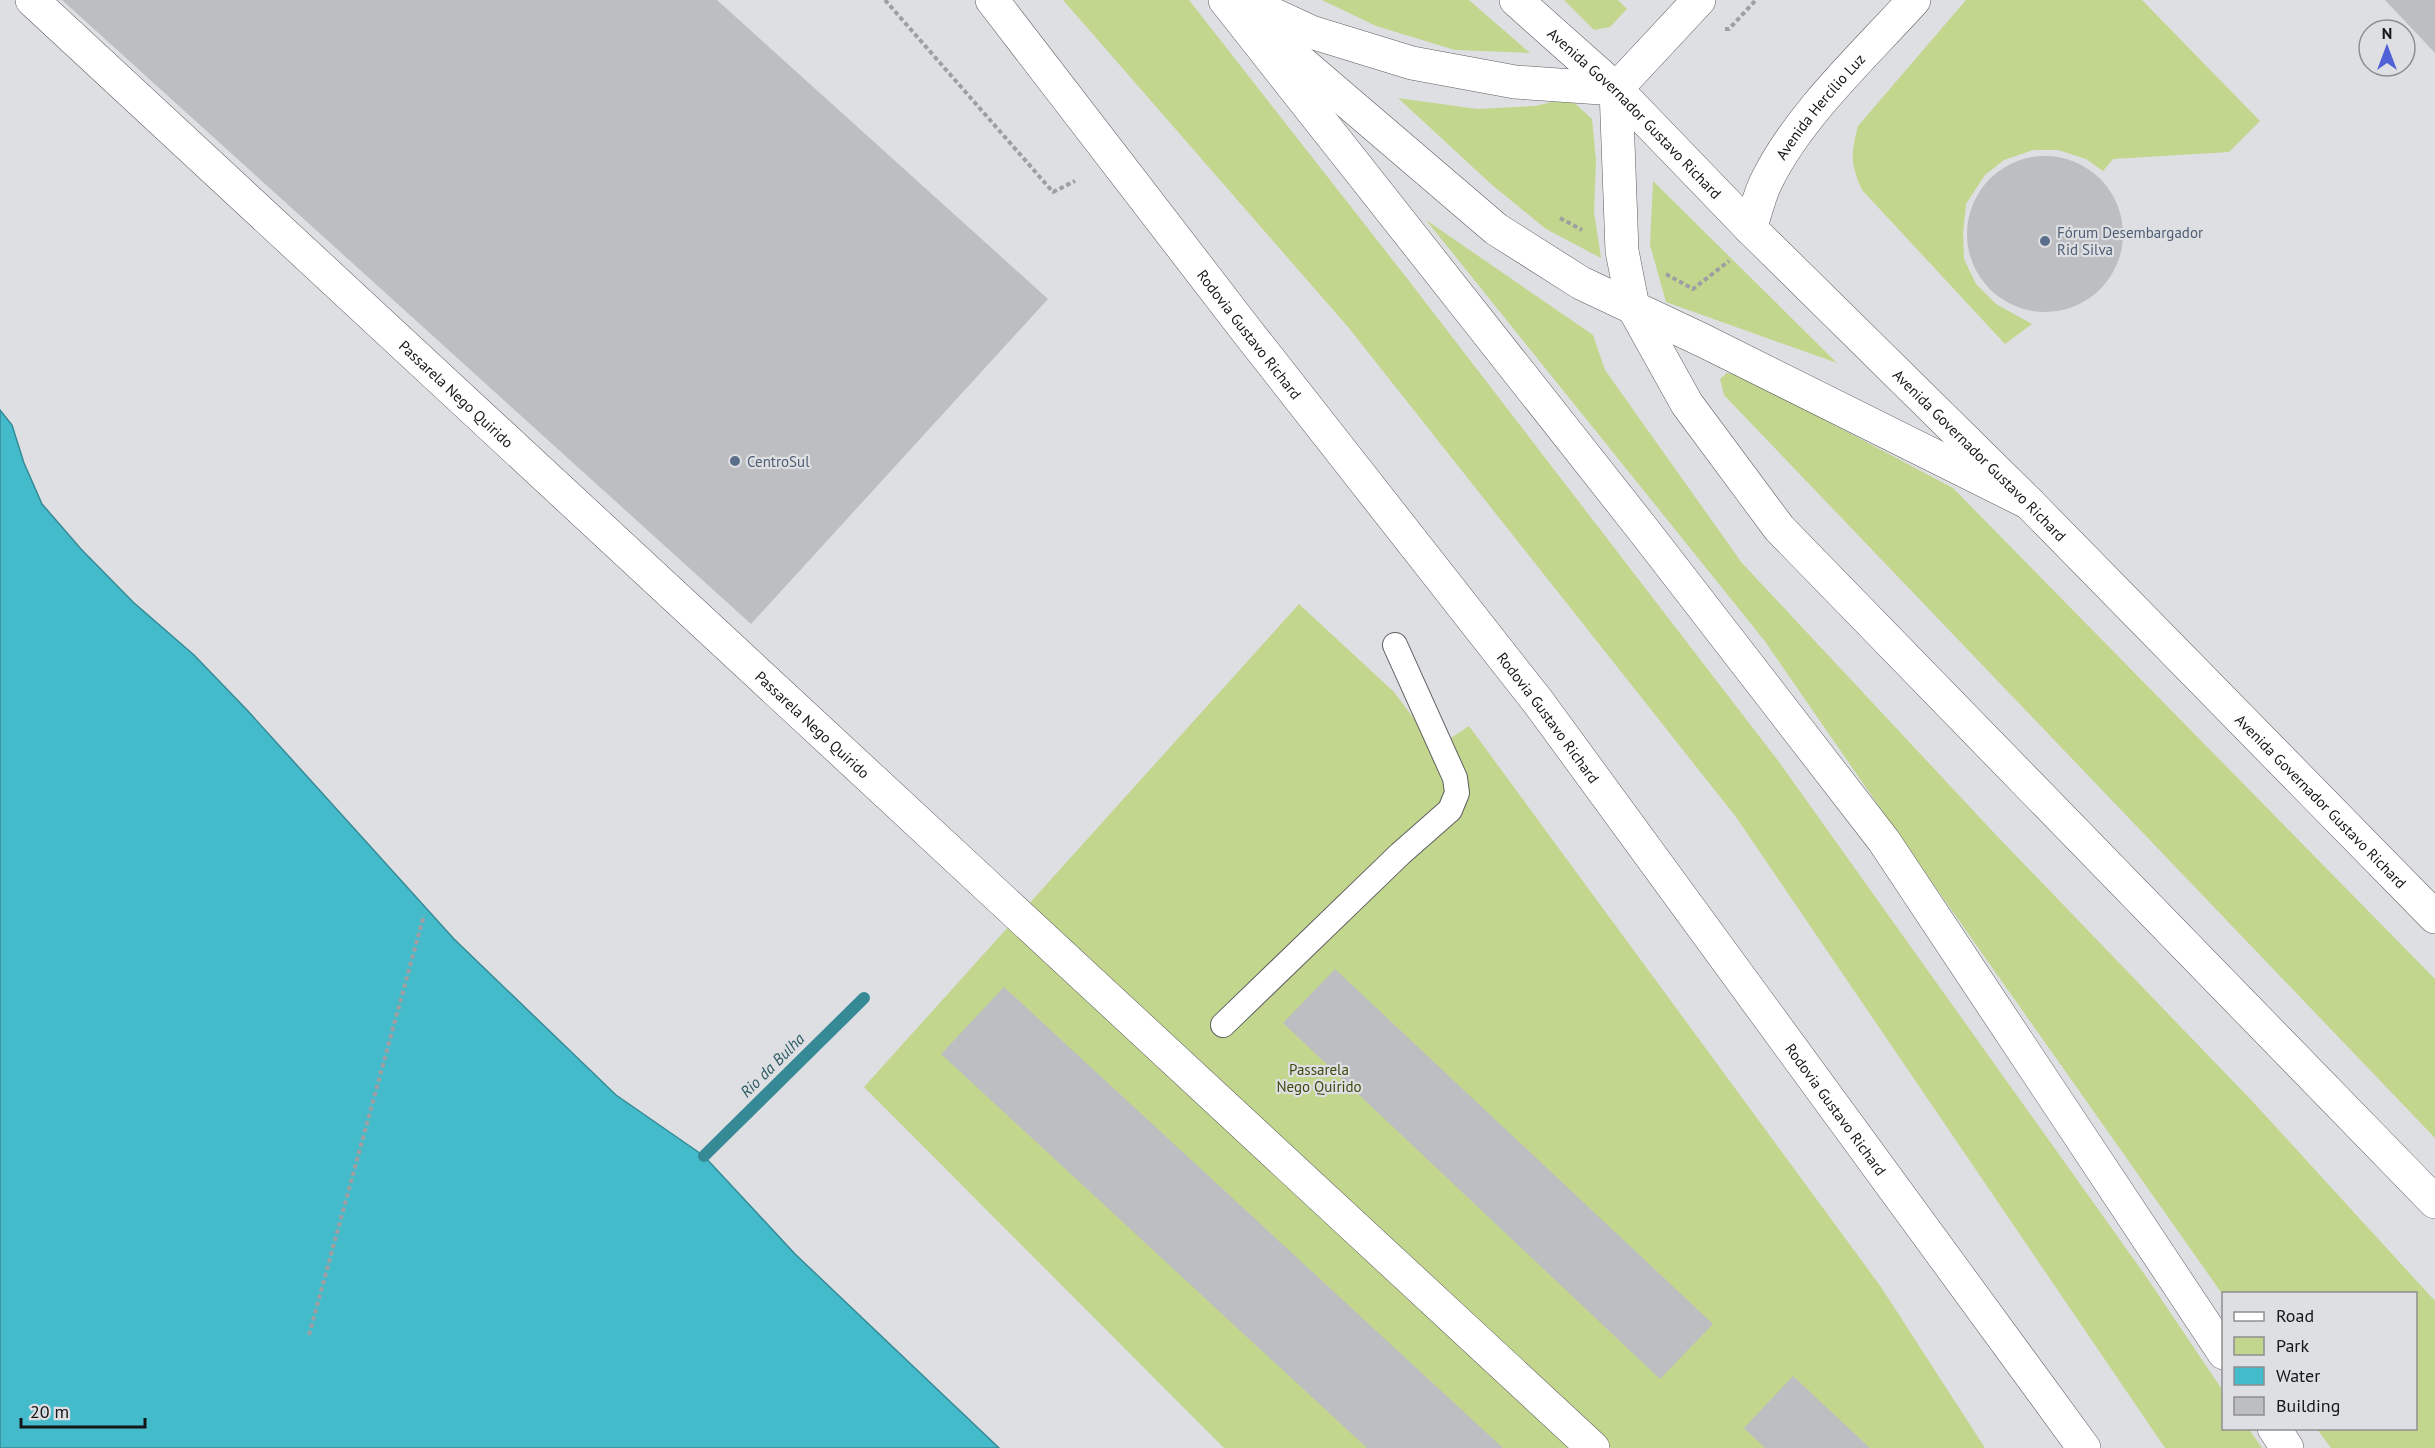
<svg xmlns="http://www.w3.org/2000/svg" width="2435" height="1448" font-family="'PT Sans',sans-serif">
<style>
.green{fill:#c3d68e}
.water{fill:#44bbcb;stroke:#368a95;stroke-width:1.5}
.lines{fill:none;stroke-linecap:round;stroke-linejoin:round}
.stream{stroke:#368a95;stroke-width:12}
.building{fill:#bdbec1}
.lane-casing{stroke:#5d5e60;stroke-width:26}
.street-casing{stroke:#5d5e60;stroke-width:34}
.secondary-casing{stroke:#5d5e60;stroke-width:34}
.primary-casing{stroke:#5d5e60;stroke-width:34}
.highway-casing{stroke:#5d5e60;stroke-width:34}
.path{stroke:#9e9fa2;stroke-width:4;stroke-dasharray:4.5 3;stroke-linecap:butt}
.lane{stroke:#fff;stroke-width:24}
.street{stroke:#fff;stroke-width:33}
.secondary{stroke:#fff;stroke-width:33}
.primary{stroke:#fff;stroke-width:33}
.highway{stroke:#fff;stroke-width:33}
.service-dot{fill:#5c6f8a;stroke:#dedfe2;stroke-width:2}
.labels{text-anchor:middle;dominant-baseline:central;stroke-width:4.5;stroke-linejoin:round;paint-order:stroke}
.street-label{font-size:15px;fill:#151617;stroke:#dedfe2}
.service-label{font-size:15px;fill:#4e5e75;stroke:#dedfe2;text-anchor:start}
.park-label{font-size:15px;fill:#3d490d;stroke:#dedfe2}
.water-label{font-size:16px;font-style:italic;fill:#2b5c64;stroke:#dedfe2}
</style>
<rect width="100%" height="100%" fill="#dedfe2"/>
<path class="green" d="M1063,0H1189L1406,277L1779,762L2145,1275L2223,1391L2224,1428L2249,1429L2262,1448H2165L1736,817L1348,327Z
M1322,0H1469L1530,53L1455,50L1376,26Z
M1564,0H1618L1627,9L1610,27L1594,30Z
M1966,0H2142L2260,121L2229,152L2113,159L2103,171L2086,159L2058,150H2033L2004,160L1985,175L1966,204L1963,233L1964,259L1976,284L1996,304L2032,324L2005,344L1862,190C1850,164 1851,153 1858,126Z
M1398,98L1477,109L1535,106L1569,98L1592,119L1596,160L1594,212L1601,258L1546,229L1491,184Z
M1653,181L1837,363L1666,302L1650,245Z
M1426,220L1593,335L1605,370L1742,563L1997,836L2253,1102L2435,1301V1448H2331L2317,1429L2416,1428V1294L2223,1295L1905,844L1764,640Z
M1727,373L1740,375L1953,488L2435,979V1138L1724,395L1720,379Z
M1299,604L1394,692L1436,748L1469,726L1881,1287L1985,1448H1224L864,1087Z"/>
<path class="water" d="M0,410L12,425L24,463L42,504L81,549L133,602L194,655L247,710L454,939L616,1095L704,1156L795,1254L999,1448H0Z"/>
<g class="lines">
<path class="stream" d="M704,1156L864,998"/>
</g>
<path class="building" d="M62,0H717L1048,299L751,624Z
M2385,0H2435V53Z
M1967 234a78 78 0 1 1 156 0a78 78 0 1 1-156 0Z
M1335,969L1713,1324L1660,1379L1283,1023Z
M1004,987L1503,1448H1367L941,1054Z
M1793,1376L1870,1448H1765L1744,1428Z"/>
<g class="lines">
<g class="lane-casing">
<path id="lane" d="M1223,1025L1400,854L1450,810L1457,793L1455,778L1395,645"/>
</g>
<g class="street-casing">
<g id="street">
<path id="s1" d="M32,0L1593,1448"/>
</g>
</g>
<g class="secondary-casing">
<g id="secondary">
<path d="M1616,89L1699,0"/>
<path id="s2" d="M1750,228C1756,213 1759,195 1767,180C1799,115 1865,54 1914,0"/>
</g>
</g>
<g class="primary-casing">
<g id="primary">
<path id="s3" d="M1516,0L1616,89L1750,228L2029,503L2435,917"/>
<path d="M1616,89L1622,251L1633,307L1687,404L1779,528L2435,1202"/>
</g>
</g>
<g class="highway-casing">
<g id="highway">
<path id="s4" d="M992,0L1246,330L1539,703L2084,1448"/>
<path d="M1225,0L1645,532L1884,841L2224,1353"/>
<path d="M1242,0L1311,32L1412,63L1515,82L1616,89"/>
<path d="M1274,39L1496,229L1581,283L1702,340L2029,503"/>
<path d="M2274,1428L2287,1448"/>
</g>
</g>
<path class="path" d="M885,0L1053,192L1075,181
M1725,29H1729L1756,0
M1560,218L1582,230
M1666,274L1693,289L1729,261
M309,1335L424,915"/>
<use href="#lane" class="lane"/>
<use href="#street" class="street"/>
<use href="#secondary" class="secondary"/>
<use href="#primary" class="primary"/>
<use href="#highway" class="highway"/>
</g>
<g class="service-dot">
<circle cx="2045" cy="241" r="6"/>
<circle cx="735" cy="461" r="6"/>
</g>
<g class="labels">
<g class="street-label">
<text stroke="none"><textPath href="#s2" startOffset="142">Avenida Hercílio Luz</textPath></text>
<text stroke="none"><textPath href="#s3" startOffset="164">Avenida Governador Gustavo Richard</textPath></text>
<text stroke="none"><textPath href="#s4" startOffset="422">Rodovia Gustavo Richard</textPath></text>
<text stroke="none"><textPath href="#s1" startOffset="579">Passarela Nego Quirido</textPath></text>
<text stroke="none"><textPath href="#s3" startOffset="650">Avenida Governador Gustavo Richard</textPath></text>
<text stroke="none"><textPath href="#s4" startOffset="908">Rodovia Gustavo Richard</textPath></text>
<text stroke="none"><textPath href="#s1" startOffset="1065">Passarela Nego Quirido</textPath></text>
<text stroke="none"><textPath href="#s3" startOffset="1136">Avenida Governador Gustavo Richard</textPath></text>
<text stroke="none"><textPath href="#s4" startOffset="1394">Rodovia Gustavo Richard</textPath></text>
</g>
<g class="service-label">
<text x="2057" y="232">Fórum Desembargador<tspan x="2057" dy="17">Rid Silva</tspan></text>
<text x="747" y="461">CentroSul</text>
</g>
<g class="park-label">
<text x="1319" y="1069">Passarela<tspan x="1319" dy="17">Nego Quirido</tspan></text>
</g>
<g class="water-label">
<text transform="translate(772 1065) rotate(-45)">Rio da Bulha</text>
</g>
</g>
<rect x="2222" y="1292" width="195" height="138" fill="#dedfe2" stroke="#8e8f91" stroke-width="1.5"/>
<rect x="2234" y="1312" width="30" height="9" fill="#ffffff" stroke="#8e8f91" stroke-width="1.5"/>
<text x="2276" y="1322" font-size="18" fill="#151617">Road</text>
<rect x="2234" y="1337" width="30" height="18" fill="#c3d68e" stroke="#8e8f91" stroke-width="1.5"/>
<text x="2276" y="1352" font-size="18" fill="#151617">Park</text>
<rect x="2234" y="1367" width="30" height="18" fill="#44bbcb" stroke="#8e8f91" stroke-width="1.5"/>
<text x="2276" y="1382" font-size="18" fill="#151617">Water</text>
<rect x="2234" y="1397" width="30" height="18" fill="#bdbec1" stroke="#8e8f91" stroke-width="1.5"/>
<text x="2276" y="1412" font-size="18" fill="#151617">Building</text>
<g transform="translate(2387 48)"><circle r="28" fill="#dedfe2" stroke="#8e8f91" stroke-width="1.5"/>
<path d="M0-4.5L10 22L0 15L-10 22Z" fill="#5061d7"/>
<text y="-9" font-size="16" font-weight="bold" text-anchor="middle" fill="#151617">N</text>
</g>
<path d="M21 1418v9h124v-9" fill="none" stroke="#151617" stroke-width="3"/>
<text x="30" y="1418" font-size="18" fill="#151617" stroke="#dedfe2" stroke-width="4.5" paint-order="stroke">20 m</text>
</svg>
